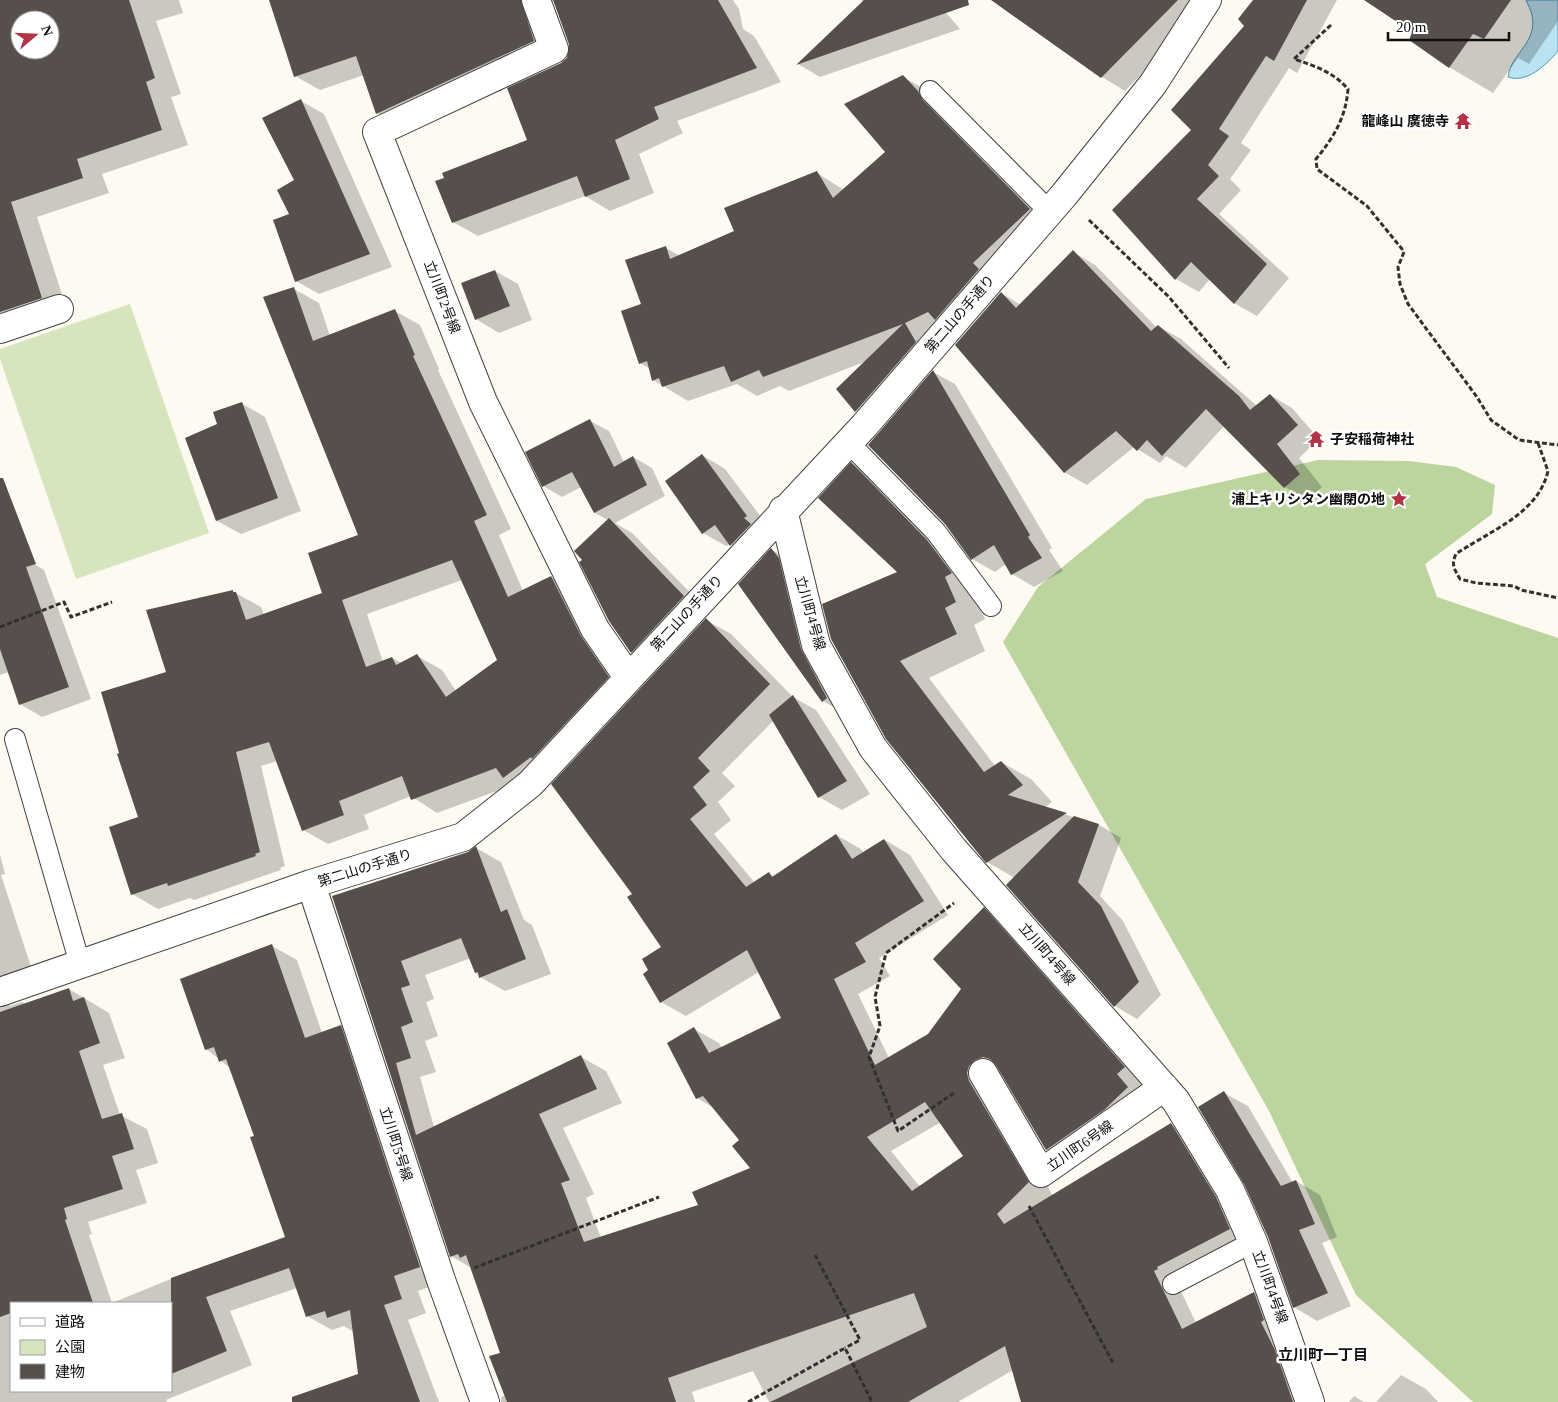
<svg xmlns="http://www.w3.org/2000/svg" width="1558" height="1402" font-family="'Times New Roman','Noto Sans JP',serif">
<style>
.green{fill:#d6e5be}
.forest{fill:#bcd59f}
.water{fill:#bbe2f0;stroke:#499cc0}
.shadow{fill:#0003;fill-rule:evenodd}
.building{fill:#564f4c;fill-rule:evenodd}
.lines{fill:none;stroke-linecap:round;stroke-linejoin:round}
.lane-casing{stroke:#424242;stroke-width:22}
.street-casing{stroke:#424242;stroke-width:30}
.path{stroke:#313131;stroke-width:3;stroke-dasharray:5 2.5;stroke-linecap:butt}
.lane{stroke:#fff;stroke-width:20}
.street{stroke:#fff;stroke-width:28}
.labels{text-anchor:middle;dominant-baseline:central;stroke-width:5;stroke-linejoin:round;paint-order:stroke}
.poi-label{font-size:14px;font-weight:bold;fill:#0f0f0f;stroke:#fff;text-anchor:end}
.street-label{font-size:14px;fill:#0f0f0f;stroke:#fff}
.neighbourhood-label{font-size:15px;font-weight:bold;fill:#0f0f0f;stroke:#fff}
</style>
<rect width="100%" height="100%" fill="#fefaf2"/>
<path class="green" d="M130,304L209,533L76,579L0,359V349Z"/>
<path class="forest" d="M1318,460L1409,461L1456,467L1495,485L1492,514L1425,564L1437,597L1558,638V1402H1473L1356,1295L1269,1111L1003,642L1038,587L1146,499Z"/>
<path class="water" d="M1526,0H1558V51C1547,64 1527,84 1508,77C1511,53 1538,43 1532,15C1531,10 1528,5 1526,0Z"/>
<path class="shadow" d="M0,0H179L183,13L156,21L181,94L171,97L188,145L102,174L109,193L37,217L68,313L0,342ZM20,20H50V50H20Z
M271,0H733L739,9L743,29L754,36L781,82L677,121L683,133L639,154L654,193L610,211L585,196L478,236L453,222L529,140L561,64L568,59L571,51L554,0L549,3L558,55L402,127L377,113L364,75L320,90L295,76Z
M861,0H935L960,29L820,77L798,64L863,3Z
M994,0H1199L1205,10L1125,91L1102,77Z
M1254,0H1337L1297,73L1289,68L1241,143L1251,150L1230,179L1241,190L1219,214L1289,278L1257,316L1234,303L1210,279L1199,292L1176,279L1114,210L1193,130L1246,26Z
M1374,0H1558V21L1529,64L1518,58L1493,93L1449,67L1414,31Z
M903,77L928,91L1055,224L881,425L856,411L838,389L867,361L789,391L780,386L757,396L737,384L688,401L653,380L650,369L640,363L642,304L666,248L680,256L735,232L817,173L844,190L887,153Z
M301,101L324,114L392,267L319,294L296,281L291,215L296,181Z
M1073,252L1095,265L1157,328L1158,326L1181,339L1257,406L1270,395L1292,408L1319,439L1299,458L1322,487L1307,500L1285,487L1224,426L1186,468L1166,456L1160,463L1134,447L1087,485L1064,472L1001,293L1021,305Z
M495,271L518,284L532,320L499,333L476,319Z
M294,289L319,303L330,336L395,311L420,325L439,369L438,370L511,529L499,535L523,591L551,577L576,592L633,692L516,784L437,813L411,796L364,815L369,829L328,844L303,830L277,761L261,766L285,866L280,868L281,870L194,900L190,898L158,909L132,894L139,817L167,672L232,591L261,607L264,615L324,594L360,536ZM462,580L499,660L456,691L442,670L417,656L402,663L392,658L383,662L367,614Z
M933,372L955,384L1052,548L1049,550L1063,571L1034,587L1012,574L1006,564L995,572L972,559Z
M241,403L265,417L301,511L241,534L217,521L186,439L219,425Z
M590,421L609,431L624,462L633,457L652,468L665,496L615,523L632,533L707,610L655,666L632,652L608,520L595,513L581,487L562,497L543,486Z
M702,455L725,469L770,529L754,559L730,544L726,546L703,533Z
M852,464L881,481L956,558L985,619L974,625L985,651L929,678L995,766L1001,762L1031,779L1052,802L1044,808L1099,825L1121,838L1100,896L1123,921L1161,995L1137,1019L1115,1006L1015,878L987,862L887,739L900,573Z
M772,550L795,563L846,714L823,701L740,584Z
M22,557L44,570L91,699L42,717L20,704L9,672L0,675V564Z
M706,620L731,634L793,697L816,710L870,794L842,810L819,797L774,720L722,773L735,786L718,802L731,820L714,834L755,883L769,874L775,877L836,835L861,849L864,854L885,840L910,855L948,915L879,958L890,976L858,994L889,1058L928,1035L962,989L984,909L1009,923L1149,1082L1072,1164L1047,1150L1002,1073L995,1079L994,1096L1053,1196L1171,1125L1196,1139L1255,1244L1178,1285L1196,1323L1254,1293L1279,1308L1313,1402H1022L1013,1370L958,1402H769L753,1371L692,1392L695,1402H501V1397L506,1395L502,1353L473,1269L451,1256L333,897L468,853L476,848L501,862L524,920L532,925L551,974L505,991L480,977L476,973L471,958L425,975L434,999L426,1002L438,1036L425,1041L436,1072L420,1077L434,1127L581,1057L606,1071L622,1103L563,1128L594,1194L586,1198L601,1238L699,1205L752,1169L740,1140L714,1108L697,1098L694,1029L719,1043L722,1048L783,1018L759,972L686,1016L661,1002L650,970L662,947L634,894ZM941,1122L965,1157L920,1187L891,1151Z
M0,855L5,874L1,875L37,985L14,995L9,1006L22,1002L26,1004L69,989L109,1013L125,1058L103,1065L120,1115L147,1129L158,1163L136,1170L147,1203L88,1222L92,1234L89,1235L112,1303L188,1272L286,1238L255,1136L230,1068L206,1049L272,946L297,960L322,1033L341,1026L366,1041L445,1281L418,1291L426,1313L408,1320L439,1402H347L360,1375L354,1332L344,1326L332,1330L307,1316L297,1288L230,1311L252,1365L166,1400L167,1402H0ZM11,1303H171V1391H11Z
M1224,1093L1248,1106L1293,1183L1296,1181L1320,1195L1337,1237L1322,1243L1351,1306L1317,1321L1294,1307Z
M1401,1375L1426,1389L1438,1402H1376Z
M1354,1396L1364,1402H1349Z"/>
<path class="building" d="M0,0H129L155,78L146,82L162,130L77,159L83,178L11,202L42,298L0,312ZM20,20H50V50H20Z
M269,0H521L534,41L376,114L356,56L294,77Z
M553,0H718L757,68L654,107L659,119L615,140L630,179L585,197L577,176L452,223L435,181L444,178L442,173L527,140L507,88L561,63L567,58L569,44Z
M864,0H968L969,5L796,65Z
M991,0H1178L1101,78Z
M1253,0H1307L1274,61L1266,56L1219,129L1229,136L1208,165L1219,176L1197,199L1267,264L1234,304L1191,262L1175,280L1112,210L1191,130L1171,110L1244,26L1238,19Z
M1364,0H1511L1484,39L1473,34L1449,68L1409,40L1412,32Z
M903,75L918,91L922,99L1030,209L973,263L979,269L935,320L928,312L905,323L916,342L855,412L836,389L903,324L763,377L759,370L731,382L724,366L662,387L659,378L652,381L647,361L639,364L621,311L641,304L625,260L666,246L670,259L734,231L724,208L817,171L833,198L885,152L844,104Z
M301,99L370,254L295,282L273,220L289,214L277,190L294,180L262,118Z
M1073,250L1151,331L1158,325L1239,396L1250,410L1270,394L1298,425L1277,444L1300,474L1284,488L1206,409L1162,456L1147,440L1137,451L1116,431L1064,473L955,345L1001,292L1016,308Z
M495,270L510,306L475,320L461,283Z
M294,287L313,341L395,309L415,355L413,356L487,515L474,521L508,597L551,576L581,636L609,677L532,759L531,757L503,778L496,768L411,800L402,776L339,801L344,815L302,831L269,742L236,752L260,852L255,854L256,856L168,886L167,883L131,895L109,827L138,817L117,754L119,753L101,692L166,672L146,610L233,590V592H236L246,620L322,593L308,553L358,535L263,297ZM452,560L497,660L446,697L417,654L396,665L392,657L366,667L342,600Z
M933,370L1030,535L1028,537L1042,558L1011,575L994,545L971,560L945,524L868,445Z
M242,402L278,498L216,521L185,438L217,424L213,412Z
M590,419L614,467L633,456L647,485L594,513L572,472L542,487L525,452Z
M702,454L747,516L744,518L751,524L730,546L715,525L702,534L665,481Z
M851,462L927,540L952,573L945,577L956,602L945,608L957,634L900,661L984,772L1001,761L1023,785L1008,795L1067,813L986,863L886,739L831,639L822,604L897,572L818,498Z
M0,478H3L36,564L26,567L69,687L19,705L0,649Z
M609,518L684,596L631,653L609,621L579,562L582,560L574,551Z
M771,548L779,558L801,649L827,698L822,702L738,584Z
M706,618L770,684L698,758L710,771L693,787L707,805L690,819L746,887L769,872L772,877L836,834L852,859L884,839L924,901L855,943L866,962L834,979L875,1065L928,1034L961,989L933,959L984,907L1125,1067L1117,1074L1128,1087L1104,1110L1046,1150L996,1065L990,1059L983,1057L975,1060L969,1066L967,1073L969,1081L1029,1182L997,1214L1004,1224L1171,1123L1216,1197L1230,1229L1157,1267L1158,1269L1154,1271L1182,1329L1254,1292L1264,1320L1261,1322L1275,1350L1293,1402H1021L1005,1346L908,1402H770L927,1327L914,1293L668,1378L676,1402H507L489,1356L500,1353L466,1255L460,1258L458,1254L450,1257L332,896L468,852L476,846L501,912L507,909L526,959L479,978L478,972L475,973L461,938L401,961L410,985L401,988L413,1022L401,1027L411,1058L396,1063L416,1135L581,1055L597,1089L539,1114L570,1180L561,1183L584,1242L698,1205L692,1192L750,1168L732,1146L739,1140L703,1096L696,1099L667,1043L694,1027L709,1053L781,1018L747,950L660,1003L643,974L648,970L642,959L661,947L627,897L632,894L551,784ZM925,1102L963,1156L912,1191L867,1137Z
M793,695L847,781L818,798L769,715Z
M1074,816L1099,824L1078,882L1101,906L1139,982L1114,1007L1006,885Z
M272,944L305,1038L341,1025L420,1267L394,1276L402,1299L384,1305L420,1402H292V1397L358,1374L350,1310L327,1318L325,1311L306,1317L289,1268L206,1297L227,1351L171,1374V1278L285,1237L250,1137L254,1136L226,1059L219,1062L214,1047L205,1050L180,979Z
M69,988L73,1001L84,997L100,1043L79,1051L102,1119L122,1113L134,1149L112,1156L123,1189L64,1208L67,1219L65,1220L93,1303H11V1313L0,1317V1012Z
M1224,1091L1281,1186L1296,1180L1315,1224L1299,1230L1328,1293L1293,1308L1268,1237L1244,1184L1198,1107Z"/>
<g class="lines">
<g class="lane-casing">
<path id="lane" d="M930,91L1048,210
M848,442L936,532L991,606
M15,739L80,964
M1173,1284L1253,1242"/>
</g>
<g class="street-casing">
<path id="street" d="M536,0L554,49L377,132L483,402L595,629L628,677
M0,329L59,309
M783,510L816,645L873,748L954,850L1176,1101L1230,1190L1253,1242L1310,1402
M311,884L441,1280L485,1402
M0,992L311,884L463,837L530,784L864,426L1064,195L1153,84L1207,0
M983,1073L1041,1173L1164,1087"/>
</g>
<path class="path" d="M1331,25L1294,59C1315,66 1333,72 1348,89C1346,117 1334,137 1316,159L1317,169L1367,206L1402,249L1404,252L1398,267L1400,284L1408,304L1477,397L1491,420L1519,440L1558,445
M1089,220L1169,297L1229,368
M1538,443L1548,471C1538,514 1491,530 1456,554C1451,564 1454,569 1460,579L1476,583L1514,586L1521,590L1558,598
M0,627L64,602L71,617L112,602
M954,1093L898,1131L869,1057L880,1026L875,997L886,953L954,903
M1029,1206L1113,1363
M815,1255L860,1340L845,1348
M474,1268L659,1197
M748,1402L845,1348L872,1402"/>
<use href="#lane" class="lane"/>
<use href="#street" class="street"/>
</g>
<defs>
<g id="temple-bare" transform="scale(1.35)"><path d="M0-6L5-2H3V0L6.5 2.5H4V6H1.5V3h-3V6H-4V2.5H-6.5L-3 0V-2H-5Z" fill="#b23446" stroke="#fff" stroke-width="2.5" paint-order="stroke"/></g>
<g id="sight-bare" transform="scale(1.35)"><path d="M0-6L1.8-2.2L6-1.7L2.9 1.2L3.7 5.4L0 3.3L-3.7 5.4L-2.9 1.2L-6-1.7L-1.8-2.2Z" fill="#b23446" stroke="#fff" stroke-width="2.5" paint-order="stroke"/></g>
</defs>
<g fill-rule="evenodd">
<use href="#temple-bare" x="1463" y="121"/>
<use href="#temple-bare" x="1316" y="439"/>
<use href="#sight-bare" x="1399" y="499"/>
</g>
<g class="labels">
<g class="poi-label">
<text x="1449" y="121">龍峰山 廣徳寺</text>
<text x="1330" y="439" text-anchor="start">子安稲荷神社</text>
<text x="1385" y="499">浦上キリシタン幽閉の地</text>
</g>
<g class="street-label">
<text transform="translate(442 297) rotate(69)">立川町2号線</text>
<text transform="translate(960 314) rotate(-49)">第二山の手通り</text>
<text transform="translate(687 613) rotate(-47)">第二山の手通り</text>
<text transform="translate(810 613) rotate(74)">立川町4号線</text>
<text transform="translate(365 868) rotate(-17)">第二山の手通り</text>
<text transform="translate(1047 954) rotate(49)">立川町4号線</text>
<text transform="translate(396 1144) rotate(72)">立川町5号線</text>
<text transform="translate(1080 1146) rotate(-35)">立川町6号線</text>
<text transform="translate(1270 1287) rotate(70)">立川町4号線</text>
</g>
<g class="neighbourhood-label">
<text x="1323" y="1355">立川町一丁目</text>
</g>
</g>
<rect x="10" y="1302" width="162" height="90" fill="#ffffff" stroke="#9f9f9f"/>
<rect x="20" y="1318" width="25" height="8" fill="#ffffff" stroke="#9f9f9f"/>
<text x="55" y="1327" font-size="15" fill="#0f0f0f">道路</text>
<rect x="20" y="1340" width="25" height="15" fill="#d6e5be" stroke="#9f9f9f"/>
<text x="55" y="1352" font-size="15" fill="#0f0f0f">公園</text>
<rect x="20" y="1364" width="25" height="15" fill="#564f4c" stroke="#9f9f9f"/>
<text x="55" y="1377" font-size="15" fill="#0f0f0f">建物</text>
<g transform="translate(35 35) rotate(71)"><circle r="24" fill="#ffffff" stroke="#9f9f9f"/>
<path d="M0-4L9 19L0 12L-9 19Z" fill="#b23446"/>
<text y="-8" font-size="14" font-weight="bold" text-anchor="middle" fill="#0f0f0f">N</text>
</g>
<path d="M1388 32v8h121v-8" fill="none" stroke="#0f0f0f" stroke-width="2.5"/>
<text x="1396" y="32" font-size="15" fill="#0f0f0f" stroke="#ffffff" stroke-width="4" paint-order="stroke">20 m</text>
</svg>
